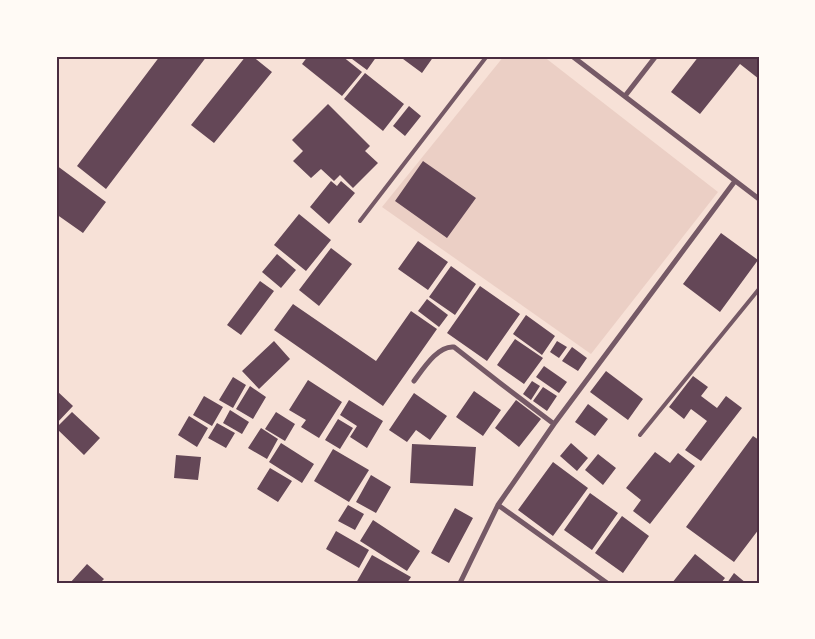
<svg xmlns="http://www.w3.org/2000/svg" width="815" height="639" font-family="Georgia,serif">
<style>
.green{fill:#ebcfc5}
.building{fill:#644757}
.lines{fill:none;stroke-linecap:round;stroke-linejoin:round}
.service{stroke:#755966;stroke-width:4}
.minor{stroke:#755966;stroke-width:5}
.neatline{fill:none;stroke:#4a2c40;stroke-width:2}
</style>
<rect width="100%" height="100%" fill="#f7e1d7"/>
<path class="green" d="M504,56H543L718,192L591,354L382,207Z"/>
<path class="building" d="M160,56H207L106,189L77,166Z
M246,56H252L272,72L214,143L191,125Z
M308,56H342L362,72L342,96L302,64Z
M348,56H377L367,70Z
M399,56H434L422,73Z
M699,56H759V79L740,64L700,114L671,92Z
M365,73L404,104L383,131L344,99Z
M328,104L370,146L365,151L378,163L353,188L340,175L334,181L321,169L311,178L293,161L303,151L292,140Z
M409,106L421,116L405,136L393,126Z
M423,161L476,198L447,238L395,201Z
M56,165L106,202L83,233L56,214Z
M331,181L337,186L341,181L355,193L329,224L310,207Z
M299,214L331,240L306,271L274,245Z
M721,233L758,260L720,312L683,284Z
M418,241L448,262L428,290L398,269Z
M331,248L352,264L319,306L299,290Z
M277,254L296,270L281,288L262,272Z
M451,266L476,284L455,315L429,297Z
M260,281L274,291L241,335L227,325Z
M480,286L520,314L487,361L447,333Z
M427,299L448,315L439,327L418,311Z
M293,304L376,361L411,311L437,329L383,406L274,330Z
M526,315L555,336L542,355L513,334Z
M515,339L543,358L524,384L497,365Z
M274,341L290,359L259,389L242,371Z
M557,341L567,347L559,358L550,352Z
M572,347L587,358L578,371L562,361Z
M544,366L567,382L559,393L536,377Z
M606,371L643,399L628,420L590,392Z
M693,376L708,387L701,396L717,408L726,396L742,408L701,461L685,450L707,421L691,409L684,419L669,407Z
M233,377L246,385L233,408L219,400Z
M308,380L342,402L319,438L301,427L306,420L289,410Z
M532,381L540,386L531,400L523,394Z
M250,386L266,397L253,419L236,409Z
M543,387L557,396L547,411L533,401Z
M56,390L73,406L56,424Z
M474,391L501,410L483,436L456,417Z
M414,393L447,416L430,440L416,430L407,442L389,430Z
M204,396L223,407L212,426L193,415Z
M349,400L383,421L367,448L350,437L357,426L340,415Z
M516,400L541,419L519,447L495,428Z
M588,404L608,419L595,436L575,422Z
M230,410L249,422L242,434L223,423Z
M72,412L100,438L84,455L56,428Z
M276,412L295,424L285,441L265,429Z
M189,416L208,428L197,447L178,435Z
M338,419L353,428L340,449L325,440Z
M217,423L235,433L226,448L208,438Z
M261,428L278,439L267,459L248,448Z
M753,436L759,440V529L734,562L686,527Z
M281,443L314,464L302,483L269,462Z
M571,443L588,458L577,471L560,456Z
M412,444L476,447L473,486L410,483Z
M333,449L369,470L349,502L314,481Z
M655,452L670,463L678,453L695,466L650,524L633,511L641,500L626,488Z
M598,454L616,468L603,485L585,470Z
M176,455L201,457L198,480L174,478Z
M553,462L588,488L553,536L518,510Z
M270,468L292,481L278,502L257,489Z
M371,475L391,487L376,513L356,502Z
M590,493L618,513L592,550L564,530Z
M348,505L364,514L355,530L338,521Z
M455,508L473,518L449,563L431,553Z
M622,516L649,536L623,573L595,553Z
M373,520L420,551L407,571L360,541Z
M336,531L369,550L359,568L326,549Z
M695,554L725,578L721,583H672Z
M372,555L411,577L407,583H356Z
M87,564L104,579L102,581L104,583H70Z
M734,573L746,583H727Z"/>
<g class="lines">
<path class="service" d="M360,221L487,56
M640,435L759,289"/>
<path class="minor" d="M572,56L759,199
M625,96L656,56
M414,381C423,369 438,345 454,347L500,383L554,424
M498,505L607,583
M460,583L498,505L554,424L735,181"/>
</g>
<rect width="815" height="639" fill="none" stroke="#fffaf5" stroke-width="115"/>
<rect x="58" y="58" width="700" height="524" class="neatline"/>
</svg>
